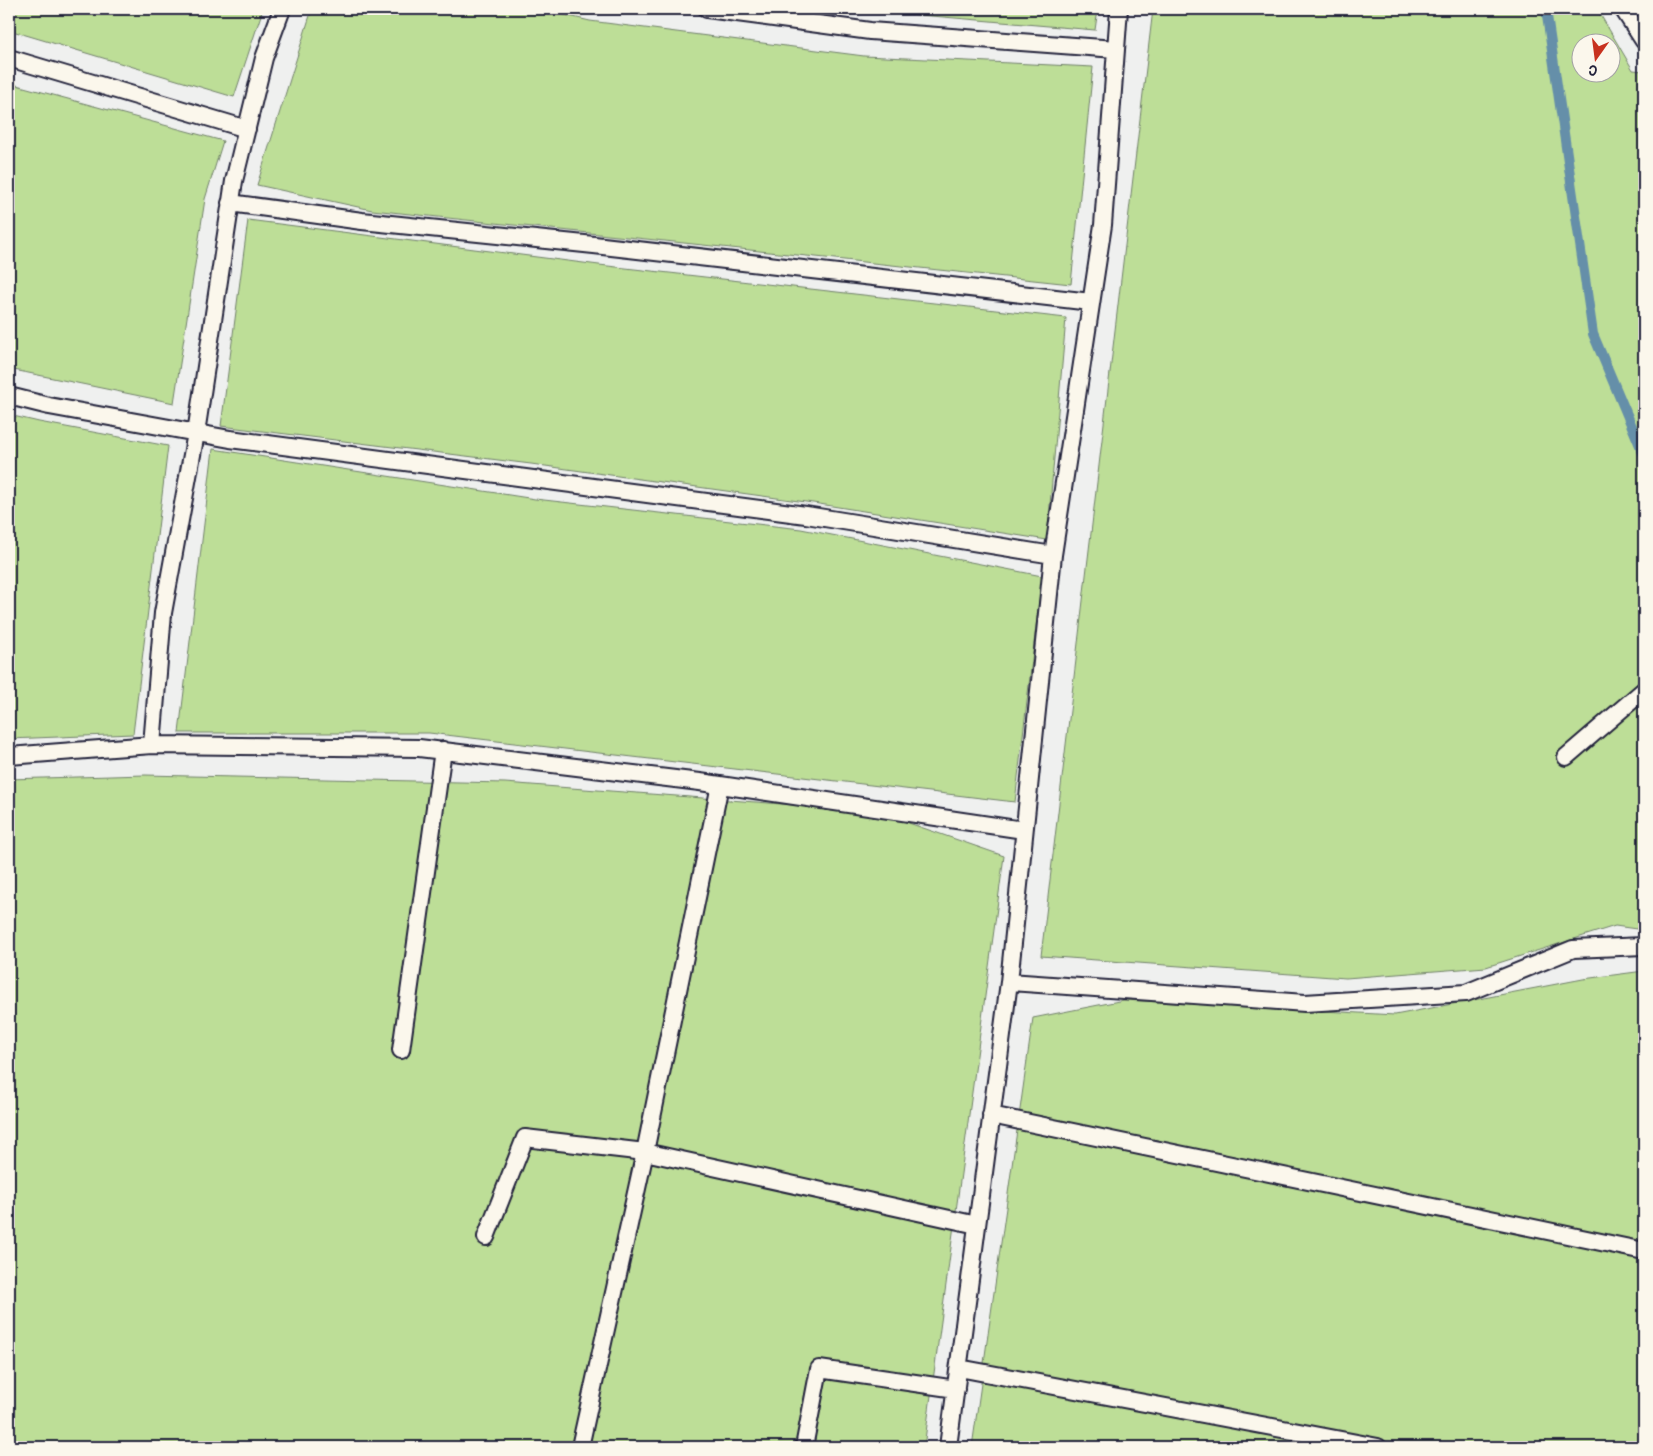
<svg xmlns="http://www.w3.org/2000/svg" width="1653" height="1456" font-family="Pangolin,sans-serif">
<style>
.green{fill:#bdde97;stroke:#708069;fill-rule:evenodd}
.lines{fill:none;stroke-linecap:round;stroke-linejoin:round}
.stream{stroke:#658fa9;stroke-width:10}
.service-casing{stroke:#22223b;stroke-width:20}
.service{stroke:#fbf7ec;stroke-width:16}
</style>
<rect width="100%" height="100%" fill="#eff0ef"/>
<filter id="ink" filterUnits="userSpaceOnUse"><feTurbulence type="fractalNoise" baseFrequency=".02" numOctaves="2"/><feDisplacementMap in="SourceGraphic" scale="10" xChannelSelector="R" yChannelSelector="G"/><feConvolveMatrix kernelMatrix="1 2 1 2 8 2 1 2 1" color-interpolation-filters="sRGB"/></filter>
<g filter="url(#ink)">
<path class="green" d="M9,9H263L234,97L9,30Z
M312,9H539L590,21L864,56L1093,67L1071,284L372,210L257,185Z
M850,9H1098L1095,30Z
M1153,9H1597L1633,70L1644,71V930L1615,926L1486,967L1346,978L1041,956ZM1580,42H1610V72H1580Z
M9,83L223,141L205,199L174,403L9,369Z
M248,220L599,265L1066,318L1047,540L813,503L531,464L221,426Z
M9,415L39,422L168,446L133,734L9,739Z
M213,449L535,499L801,529L1042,576L1015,802L429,733H179Z
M145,775L505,783L874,811L1004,856L924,1447H9V779Z
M1644,971V1447H972L1033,1018L1124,1000L1395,1015L1583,979Z"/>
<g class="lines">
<path class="stream" d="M1546,9L1593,334L1644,455"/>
<g class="service-casing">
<path id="service" d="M282,9L264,58L234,181L196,433L163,613L152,745L419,748L700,782L1024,830
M707,9L870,31L1116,49
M1623,9L1644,41
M9,58L247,129
M230,203L362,221L594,245L1091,302
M9,396L49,406L230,439L806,515L1053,555L1009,982
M1053,555L1103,225L1119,9
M9,756L152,745
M1566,757L1644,690
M720,785L645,1152L977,1225
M401,1050L443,750
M991,1115L1644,1251
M486,1237L525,1138L645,1152L580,1447
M959,1368L1378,1447
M804,1447L819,1369L956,1389
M948,1447L1009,982L1305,1003L1466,993L1573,949L1644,946"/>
</g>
<use href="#service" class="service"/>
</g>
</g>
<rect width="1653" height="1456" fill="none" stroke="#fbf7ec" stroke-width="30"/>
<rect x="15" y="15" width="1623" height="1426" fill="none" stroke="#22223b" stroke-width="2" filter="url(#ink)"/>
<g transform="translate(1596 58) rotate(194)"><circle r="24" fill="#fbf7ec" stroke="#a4a2a5"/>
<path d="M0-4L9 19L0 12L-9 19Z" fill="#c8321e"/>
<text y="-8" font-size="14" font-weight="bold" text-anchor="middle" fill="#22223b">С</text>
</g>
</svg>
